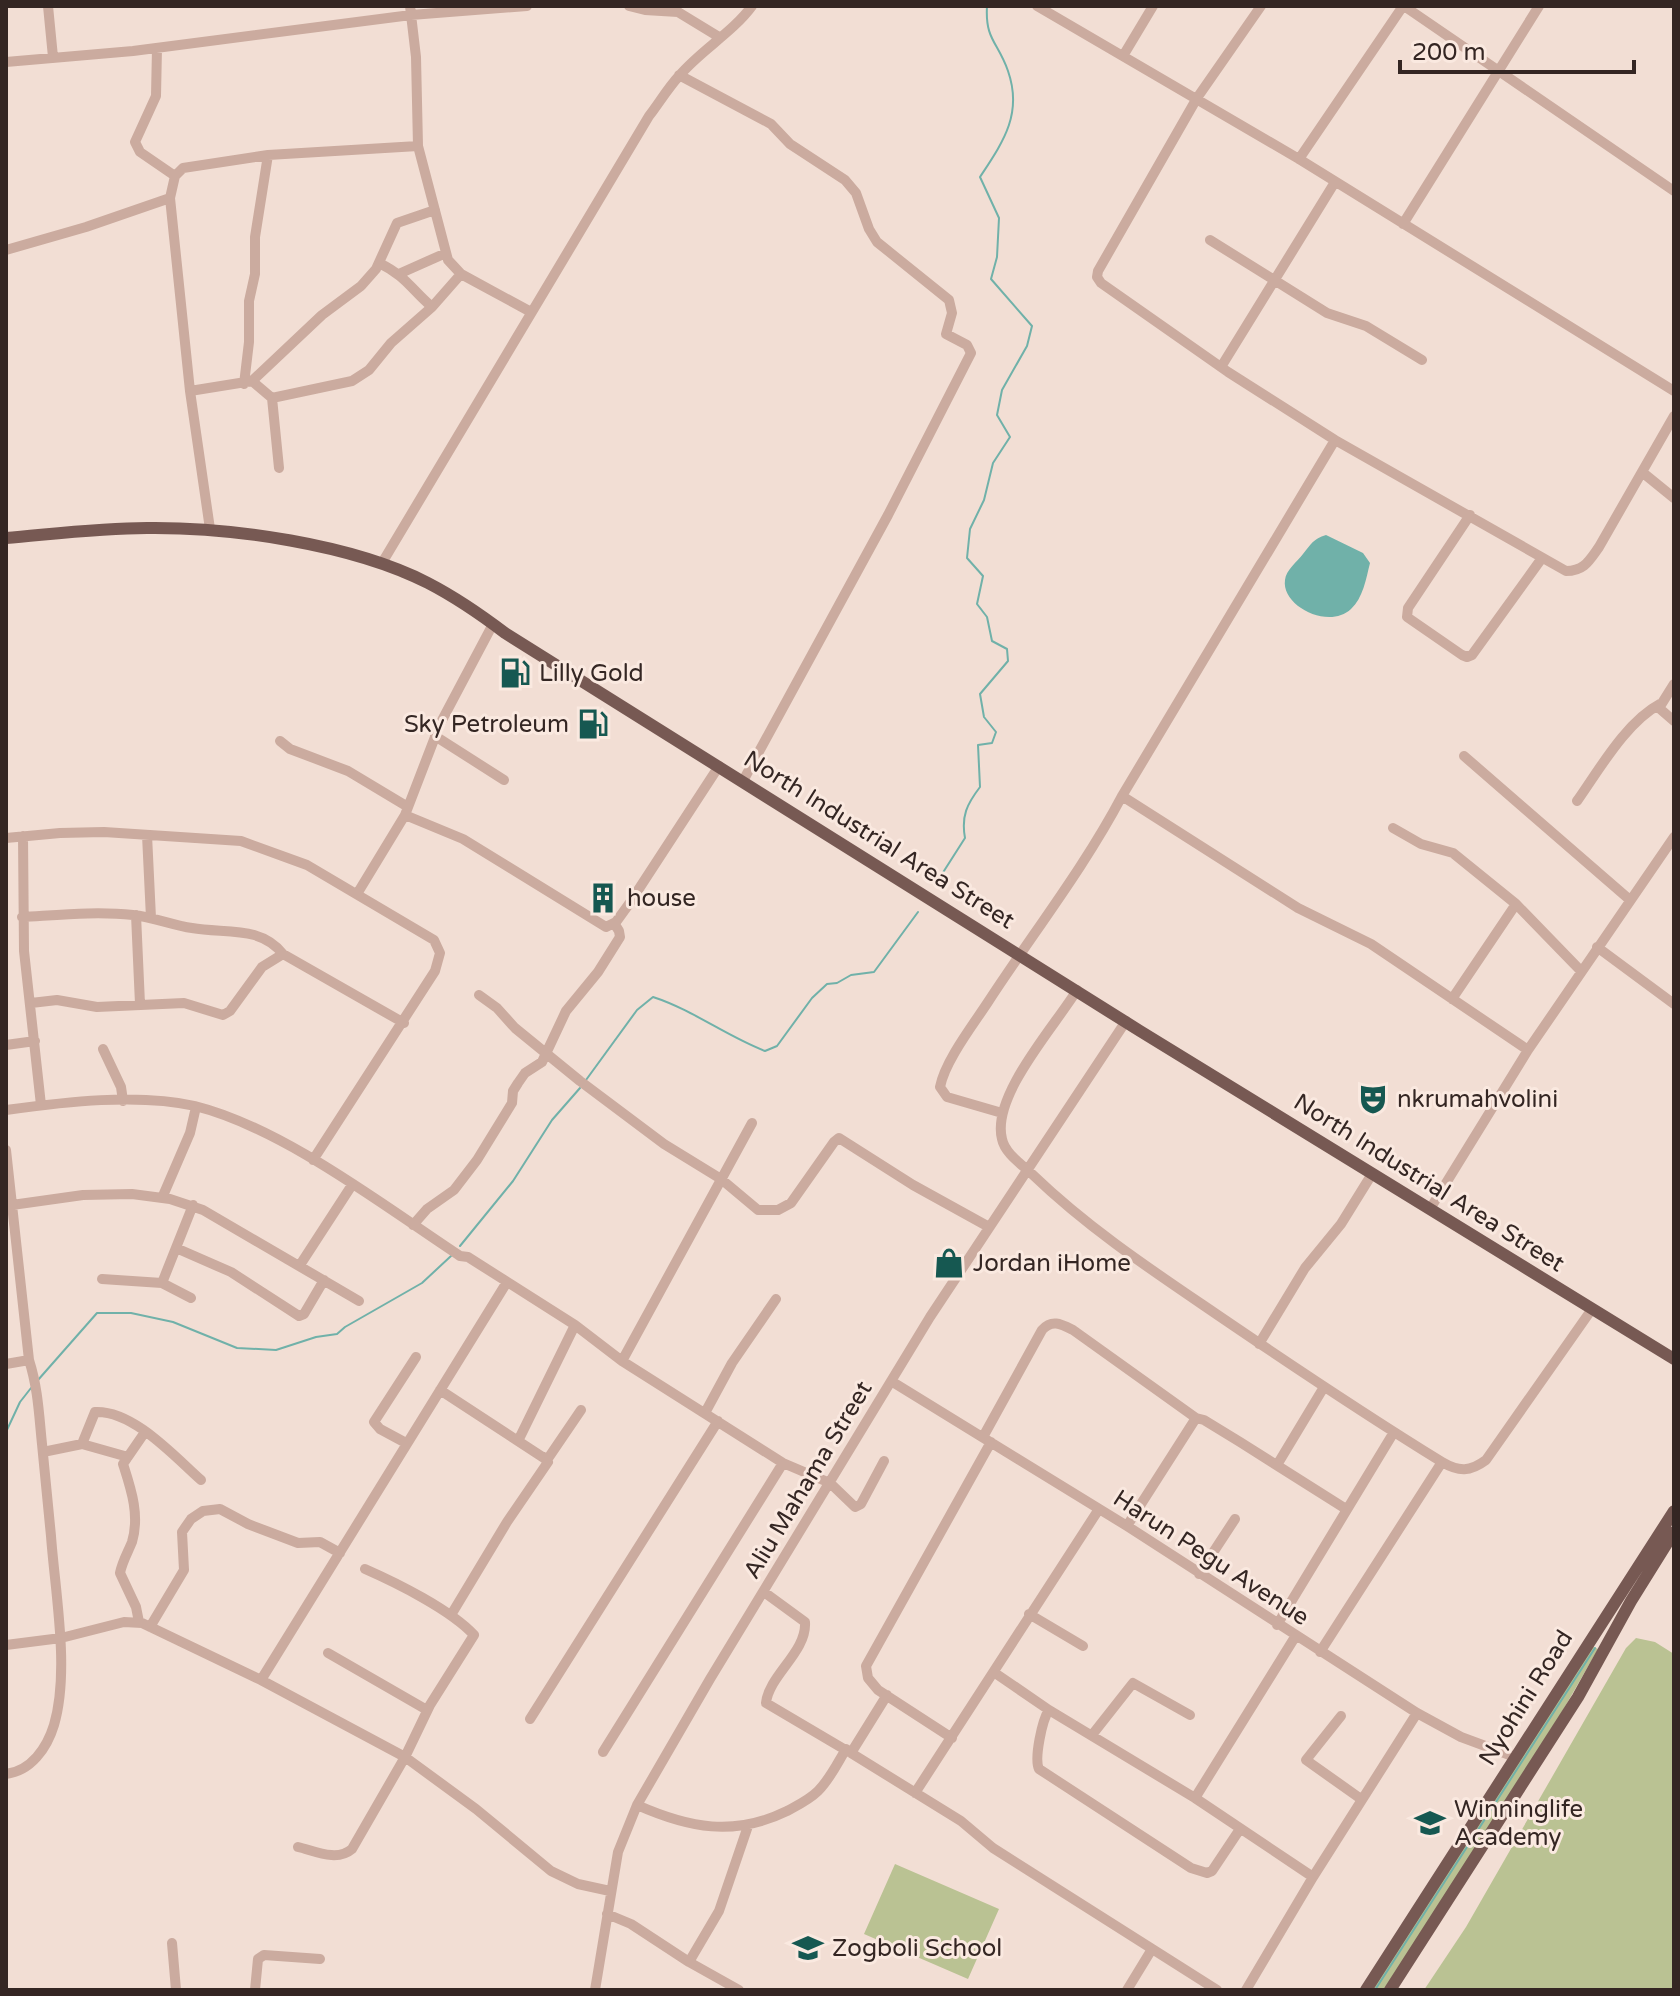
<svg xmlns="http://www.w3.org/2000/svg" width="1680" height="1996" font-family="'Varela Round',sans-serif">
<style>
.green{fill:#bac293}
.water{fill:#70b1a9}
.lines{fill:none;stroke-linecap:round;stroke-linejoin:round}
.stream{stroke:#70b1a9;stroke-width:2}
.minor{stroke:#cbab9f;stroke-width:10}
.major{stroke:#775953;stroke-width:12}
.labels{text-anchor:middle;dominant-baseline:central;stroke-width:6;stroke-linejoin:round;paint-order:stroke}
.poi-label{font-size:24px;fill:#342623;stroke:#fae9e0;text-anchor:start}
.street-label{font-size:24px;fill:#342623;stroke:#fae9e0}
</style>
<rect width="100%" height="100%" fill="#f2ded4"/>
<path class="green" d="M1636,1638L1655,1642L1674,1654V1990H1424L1466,1927L1626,1648Z
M1592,1646L1598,1649L1563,1710L1385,1990H1370Z
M895,1864L999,1909L968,1979L864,1934Z"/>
<path class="water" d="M1326,535L1363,553L1370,563C1366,579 1363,598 1351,609C1329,630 1281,606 1285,580C1286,570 1297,562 1303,554C1311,544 1313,539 1326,535Z"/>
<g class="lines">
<path class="stream" d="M935,885L965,838C961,816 967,804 980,787L978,745L992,743L996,732L984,717L980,694L1008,661L1007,649L992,641L987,617L977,604L983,576L967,558L970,529L984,500L993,463L1010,437L997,415L1002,390L1027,346L1032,326L991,279L997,257L999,218L980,177C1003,142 1023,114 1008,71C998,42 985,40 987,6
M586,1080L637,1010L653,997C693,1010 726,1036 765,1051L777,1046L812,998L827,984L837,983L851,975L874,972L918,912
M460,1246L513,1181L552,1120L580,1088
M38,1380L97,1313H131L173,1322L237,1348L276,1350L316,1337L337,1334L345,1327L422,1283L451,1256
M6,1432L20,1402L31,1388
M1375,1990L1595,1648"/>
<path class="minor" d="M48,6L53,57
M410,6L416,57L418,146L448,260L461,274L531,312
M629,6L645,10L678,12L719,37
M1037,6L1299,159L1674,391
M1261,6L1197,98L1098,271L1097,277L1101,283L1228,372L1335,440L1566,571C1584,571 1589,561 1599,547L1674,416
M1404,6L1674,191
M157,48L156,96L135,142L140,152L175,176
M1123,56L1153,6
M6,62L133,51L411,15L527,6
M679,75L771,124L790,144L845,180L856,193L869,229L877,242L949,300L952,313L946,334L967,345L971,353L888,515L743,781
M1299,159L1403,6
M1403,224L1539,6
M1210,240L1327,313L1366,326L1422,360
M6,250L86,227L170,198
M379,263C406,276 411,289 432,307
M401,273L446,253
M1221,367L1335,182
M252,381L322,315L361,286L376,269L397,223L435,210
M244,384L249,342V301L255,274V237L268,155
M190,391L252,381L272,398L279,468
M272,398L352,381L369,370L391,343L432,307L461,274
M1642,472L1674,498
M1470,515L1408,608L1407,617L1462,655L1467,657L1472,655L1542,558
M210,529L190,391L170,198L175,176L183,168L268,155L418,146
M382,563L649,116C659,103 668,88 679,76C701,50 732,33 752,6
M1674,684L1659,708L1674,721
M435,736L504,780
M280,741L290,749L348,771L408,807
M1464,756L1630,900
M1122,796L1298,908L1371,944L1528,1050
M1577,801C1599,770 1626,722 1660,704
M405,815L463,839L606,927L616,922L629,904L719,766
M1393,828L1421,844L1453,853L1516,904L1581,971
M147,835L151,918
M23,836L24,951L41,1105
M6,838L60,833L104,832L241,841L307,865L434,940L440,953L435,971L313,1160
M357,894L405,815L440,724L493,624
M136,915L140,1004
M22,917C58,915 96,911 133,915C153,917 172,925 192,928C225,934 260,925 283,954
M1597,947L1674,1004
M1077,990C1055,1026 991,1096 1002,1139C1005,1154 1023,1165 1033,1175C1085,1225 1144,1265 1203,1305C1282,1359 1361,1412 1442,1462C1459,1472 1470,1472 1486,1460L1592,1309
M479,995L497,1008L515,1028L580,1081L664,1144L721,1179L758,1210H778L791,1203L834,1142L839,1138L913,1185L989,1227
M1452,999L1516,904
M31,1003L57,1000L97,1007L184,1003L223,1015L230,1011L262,967L283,954L404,1023
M6,1045L35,1041
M103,1049L121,1087L123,1101
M6,1110C64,1102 138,1093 195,1106C283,1128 384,1206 460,1256L468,1257L575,1325L622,1361L783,1463L830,1483L855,1507L861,1504L884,1461
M1002,1113L947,1097L940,1087C945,1061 973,1025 988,1002C1033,933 1084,868 1122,796L1335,440
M6,1150L29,1360L6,1364
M162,1198L190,1133L196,1107
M12,1205L83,1195L132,1194L170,1199L203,1210L359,1301
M1430,1209L1528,1050L1674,837
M413,1225L427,1209L454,1190L477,1160L512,1103L513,1091L518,1083L525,1073L542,1062L566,1011L598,972L620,937L619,931L614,923
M176,1248L231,1272L299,1316L304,1314L324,1280
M300,1265L352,1185
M102,1279L162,1283L191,1298
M162,1283L193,1205
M1259,1344L1305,1268L1341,1224L1372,1174
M622,1361L752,1123
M891,1381L1127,1526L1417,1713L1461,1737L1515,1757
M440,1390L544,1458
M706,1411L732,1363L776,1299
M983,1437L1042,1330C1052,1319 1061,1324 1073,1330L1196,1418L1204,1420L1240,1442L1346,1509
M518,1441L575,1325
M406,1443L380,1429L374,1422L416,1357
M82,1444L95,1412C133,1410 174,1456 201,1480
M43,1452L82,1444L128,1457
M544,1458L549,1457L581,1410
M1277,1465L1324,1387
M1127,1526L1196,1418
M1199,1574L1235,1519
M764,1592L805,1622C807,1652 769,1675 766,1703L849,1752
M1029,1614L1083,1646
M451,1615L507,1522L548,1462L544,1458
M139,1622L136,1607L120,1573C122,1562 128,1552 132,1542C140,1515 131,1489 123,1464L145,1432
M1277,1625L1394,1432
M150,1627L184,1570L182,1532L191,1519L203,1511L220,1509L248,1524L298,1543L320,1542L340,1553
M6,1645L61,1638L124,1622L142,1623L261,1680L405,1757L476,1809L551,1871L578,1884L610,1891
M1320,1652L1442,1462
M328,1653L427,1710
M995,1673L1049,1710L1195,1798L1313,1877
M261,1680L507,1282
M887,1695L851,1753L961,1821L993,1848L1217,1990
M1049,1710C1042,1720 1034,1759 1039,1769L1191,1868L1207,1873L1212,1871L1240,1829
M1341,1716L1306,1760L1361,1799
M530,1719L718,1421
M1092,1735L1133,1683L1190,1715
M952,1738L878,1690L868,1678L866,1666L991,1442
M603,1752L783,1463
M6,1774C31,1771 47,1748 54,1725C70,1671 55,1592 51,1536C48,1505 45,1475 42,1444C39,1415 38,1388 29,1360
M915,1793L1099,1509
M1195,1798L1295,1637
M637,1805C689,1828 734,1837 787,1811C798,1805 809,1800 818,1791C830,1779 837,1764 846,1749
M298,1847C315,1851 337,1862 352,1849L405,1757L430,1705L474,1635C451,1610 397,1583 365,1569
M607,1914L631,1924L689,1962L719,1911L748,1826
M172,1943L176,1990
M689,1962L739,1990
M255,1990L258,1959L264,1955L320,1959
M595,1990L618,1852L637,1805L710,1679L930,1317L1126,1021
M1127,1990L1152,1949
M1246,1990L1313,1877L1417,1713"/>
<path class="major" d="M6,538C53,534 100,528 147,528C231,527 352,544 428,583C455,597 480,614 505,633L1140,1031L1674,1359
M1366,1990L1674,1511
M1390,1990L1578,1697L1631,1601L1674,1532"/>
</g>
<defs>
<g id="fuel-bare" transform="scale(2.4)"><path d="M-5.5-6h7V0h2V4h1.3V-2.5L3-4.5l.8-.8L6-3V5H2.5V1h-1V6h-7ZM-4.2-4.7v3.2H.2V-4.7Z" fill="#165851" stroke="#fae9e0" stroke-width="2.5" paint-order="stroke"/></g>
<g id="building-bare" transform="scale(2.4)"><path d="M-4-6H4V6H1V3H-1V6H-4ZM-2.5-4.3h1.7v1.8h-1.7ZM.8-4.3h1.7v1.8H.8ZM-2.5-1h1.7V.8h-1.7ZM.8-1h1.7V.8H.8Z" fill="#165851" stroke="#fae9e0" stroke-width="2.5" paint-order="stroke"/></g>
<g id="theatre-bare" transform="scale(2.4)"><path d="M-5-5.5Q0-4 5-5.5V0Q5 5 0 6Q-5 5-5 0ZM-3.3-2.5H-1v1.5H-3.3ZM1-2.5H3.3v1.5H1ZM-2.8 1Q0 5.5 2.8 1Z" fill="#165851" stroke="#fae9e0" stroke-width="2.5" paint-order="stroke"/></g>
<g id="shop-bare" transform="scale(2.4)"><path d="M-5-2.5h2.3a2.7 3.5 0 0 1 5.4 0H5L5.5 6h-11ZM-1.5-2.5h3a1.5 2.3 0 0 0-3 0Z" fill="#165851" stroke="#fae9e0" stroke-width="2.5" paint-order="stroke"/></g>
<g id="school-bare" transform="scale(2.4)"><path d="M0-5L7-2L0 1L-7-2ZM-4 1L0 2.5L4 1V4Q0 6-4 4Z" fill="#165851" stroke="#fae9e0" stroke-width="2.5" paint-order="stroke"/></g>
</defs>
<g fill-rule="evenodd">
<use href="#fuel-bare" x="515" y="673"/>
<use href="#fuel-bare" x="593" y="724"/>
<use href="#building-bare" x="603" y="898"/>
<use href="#theatre-bare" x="1373" y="1099"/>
<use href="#shop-bare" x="949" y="1263"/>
<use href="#school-bare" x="1430" y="1823"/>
<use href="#school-bare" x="808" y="1948"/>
</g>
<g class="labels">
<g class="poi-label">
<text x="539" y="673">Lilly Gold</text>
<text x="569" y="724" text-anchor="end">Sky Petroleum</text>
<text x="627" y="898">house</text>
<text x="1397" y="1099">nkrumahvolini</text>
<text x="973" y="1263">Jordan iHome</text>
<text x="1454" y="1809">Winninglife<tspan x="1454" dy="28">Academy</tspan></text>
<text x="832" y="1948">Zogboli School</text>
</g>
<g class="street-label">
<text transform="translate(879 840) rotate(32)">North Industrial Area Street</text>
<text transform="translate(1429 1183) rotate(32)">North Industrial Area Street</text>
<text transform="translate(808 1480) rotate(-59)">Aliu Mahama Street</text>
<text transform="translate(1211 1558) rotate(33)">Harun Pegu Avenue</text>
<text transform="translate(1526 1698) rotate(-58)">Nyohini Road</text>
</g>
</g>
<rect width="1680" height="1996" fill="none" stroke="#342623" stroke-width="16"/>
<path d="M1400 60v12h234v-12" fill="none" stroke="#342623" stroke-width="4"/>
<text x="1412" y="60" font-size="24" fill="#342623" stroke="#fae9e0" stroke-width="6" paint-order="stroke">200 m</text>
</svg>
